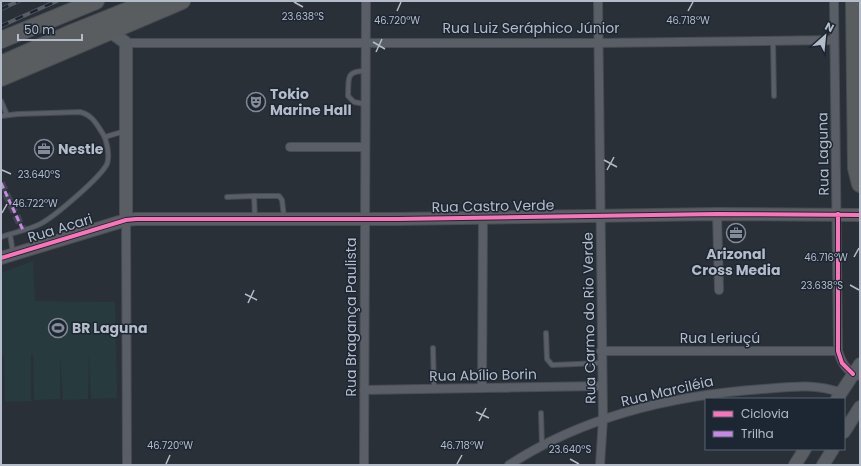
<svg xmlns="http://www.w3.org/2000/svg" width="861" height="466" font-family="Poppins,sans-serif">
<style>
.garden{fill:#273a3e}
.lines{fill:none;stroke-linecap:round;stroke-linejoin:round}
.street-tunnel{stroke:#3f454e;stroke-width:8;stroke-dasharray:8 4;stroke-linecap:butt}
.lane-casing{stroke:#484c53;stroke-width:6}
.street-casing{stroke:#484c53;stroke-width:10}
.secondary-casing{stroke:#484c53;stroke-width:14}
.highway-casing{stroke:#474c53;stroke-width:18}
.lane{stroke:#5a5e66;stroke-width:4}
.street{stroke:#5a5e66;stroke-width:8}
.secondary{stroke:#595d64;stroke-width:12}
.highway{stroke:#5a5d60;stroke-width:16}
.rail-casing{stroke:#595d64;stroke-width:4}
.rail{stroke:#1d2633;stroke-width:2.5;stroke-dasharray:8;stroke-linecap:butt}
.quiet{stroke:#c787e3;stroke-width:3;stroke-dasharray:6 3;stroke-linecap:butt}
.cycleway-casing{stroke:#1d2633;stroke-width:6}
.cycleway{stroke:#fb73b8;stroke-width:4}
.ticks{fill:none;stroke:#b4bcc9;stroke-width:1.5}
.labels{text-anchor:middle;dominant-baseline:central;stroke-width:3;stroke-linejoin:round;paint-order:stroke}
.street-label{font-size:14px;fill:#b4bcc9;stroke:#1d2633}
.poi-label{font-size:14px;font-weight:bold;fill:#b4bcc9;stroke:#1d2633;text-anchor:start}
.ticks-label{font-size:10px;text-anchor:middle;fill:#b4bcc9;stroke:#1d2633;stroke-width:3;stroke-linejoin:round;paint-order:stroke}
</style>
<rect width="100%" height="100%" fill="#2a3038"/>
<path class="garden" d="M33,261L35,301L115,302L117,398L91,399L89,355L88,399L63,400L60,355V399L34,400L33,355H31V401L5,402L4,356L1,355V273Z"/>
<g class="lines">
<path class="street-tunnel" d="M1,183L23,230"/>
<g class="lane-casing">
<path id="lane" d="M773,41L774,96
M1,101L7,115
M365,104L354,102L348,96C349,79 345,71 365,71
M1,116L18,114L80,112C92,115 96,123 103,134C107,141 110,156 107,164C100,178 56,215 42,223C30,230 14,232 1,237
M105,137L125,131
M254,196H279L282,200L284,217
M227,197L254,196L255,218
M10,234L13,253
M546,333L547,359L552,365L601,363
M433,348L434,389
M541,413L542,446"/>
</g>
<g class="street-casing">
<path id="street" d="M598,1L603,419L600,465
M834,1L838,351C842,364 847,372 860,376
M126,43H598L834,40
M290,147H365
M717,214L719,290
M126,220L127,465
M601,351H838
M482,387L483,217
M364,390L602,386
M364,465L366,1
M509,465C584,416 674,395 763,389C789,387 816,383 841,393"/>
</g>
<g class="secondary-casing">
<path id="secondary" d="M111,32L126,43V220
M1,258L126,220L136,219H398L717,214L860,215
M837,399L860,364
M844,432L860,407
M795,465L805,449
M823,465L833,449"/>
</g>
<g class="highway-casing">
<path id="highway" d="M854,1L856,168L860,184
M1,40L96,1
M1,64L71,33L151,1
M1,78L182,1"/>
</g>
<use href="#lane" class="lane"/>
<use href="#street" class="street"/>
<use href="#secondary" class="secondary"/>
<use href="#highway" class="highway"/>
<g class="rail-casing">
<path id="rail" d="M1,9L19,1
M1,26L57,1"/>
</g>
<use href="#rail" class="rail"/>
<path class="quiet" d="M1,183L23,230"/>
<g class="cycleway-casing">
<path id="cycleway" d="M838,214V351L842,363L853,374
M1,258L126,220L136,219H398L717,214L860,215"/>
</g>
<use href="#cycleway" class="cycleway"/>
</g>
<path class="ticks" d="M294,2L303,7M397,11L401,2M688,11L693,2M373,42L385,49M376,52L382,39M604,160L617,167M2,170L11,174M607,170L614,157M2,213L7,204M854,257L859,248M850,285L859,290M245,294L257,300M248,303L254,290M476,412L489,418M479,421L486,408M570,459L579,464M166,464L170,455M457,464L462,455"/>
<defs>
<g id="theatre-ring" transform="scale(1)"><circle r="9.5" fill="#1d2633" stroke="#848b96" stroke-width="1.5"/><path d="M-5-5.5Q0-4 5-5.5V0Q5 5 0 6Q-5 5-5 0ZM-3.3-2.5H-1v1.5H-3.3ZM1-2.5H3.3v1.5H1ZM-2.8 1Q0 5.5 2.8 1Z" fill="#848b96"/></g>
<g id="office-ring" transform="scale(1)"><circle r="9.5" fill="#1d2633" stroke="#848b96" stroke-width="1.5"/><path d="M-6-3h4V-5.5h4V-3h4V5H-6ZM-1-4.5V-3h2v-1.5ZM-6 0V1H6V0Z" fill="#848b96"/></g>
<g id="stadium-ring" transform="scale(1)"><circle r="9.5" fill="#1d2633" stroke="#848b96" stroke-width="1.5"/><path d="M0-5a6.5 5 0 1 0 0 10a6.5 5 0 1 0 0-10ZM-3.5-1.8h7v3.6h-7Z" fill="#848b96"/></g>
</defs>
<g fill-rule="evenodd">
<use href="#theatre-ring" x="256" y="102"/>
<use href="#office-ring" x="44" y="149"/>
<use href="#office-ring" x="736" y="233"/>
<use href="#stadium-ring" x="58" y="328"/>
</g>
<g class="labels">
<g class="street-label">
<text x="531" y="28">Rua Luiz Seráphico Júnior</text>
<text transform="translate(823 154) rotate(-91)">Rua Laguna</text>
<text transform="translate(493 206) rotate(-1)">Rua Castro Verde</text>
<text transform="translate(60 228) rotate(-17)">Rua Acari</text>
<text transform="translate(351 317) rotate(-90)">Rua Bragança Paulista</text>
<text transform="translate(589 318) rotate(-91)">Rua Carmo do Rio Verde</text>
<text x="720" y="338">Rua Leriuçú</text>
<text transform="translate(483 375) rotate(-1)">Rua Abílio Borin</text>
<text transform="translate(667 391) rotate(-13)">Rua Marciléia</text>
</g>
<g class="poi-label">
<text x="270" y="94">Tokio<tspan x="270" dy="16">Marine Hall</tspan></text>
<text x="58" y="149">Nestle</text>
<text x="736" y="254" text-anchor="middle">Arizonal<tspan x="736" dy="16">Cross Media</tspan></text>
<text x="72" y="328">BR Laguna</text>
</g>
</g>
<g class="ticks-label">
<text x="303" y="20">23.638°S</text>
<text x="397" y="24">46.720°W</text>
<text x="688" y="24">46.718°W</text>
<text x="39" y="178">23.640°S</text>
<text x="35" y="207">46.722°W</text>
<text x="826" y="261">46.716°W</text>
<text x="822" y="289">23.638°S</text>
<text x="170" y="449">46.720°W</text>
<text x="462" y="449">46.718°W</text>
<text x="570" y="453">23.640°S</text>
</g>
<rect width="861" height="466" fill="none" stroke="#b4bcc9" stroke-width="4"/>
<rect x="705" y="398" width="140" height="52" fill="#1d2633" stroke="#59626f"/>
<rect x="713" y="411" width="20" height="6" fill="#fb73b8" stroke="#59626f"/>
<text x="741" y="418" font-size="12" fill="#b4bcc9">Ciclovia</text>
<rect x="713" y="431" width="20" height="6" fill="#c787e3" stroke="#59626f"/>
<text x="741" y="438" font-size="12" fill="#b4bcc9">Trilha</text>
<g transform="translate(825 36) rotate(27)" stroke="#1d2633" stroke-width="3" paint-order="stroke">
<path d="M0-3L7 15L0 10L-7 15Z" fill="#b4bcc9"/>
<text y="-6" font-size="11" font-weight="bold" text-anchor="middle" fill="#b4bcc9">N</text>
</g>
<path d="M18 34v6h64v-6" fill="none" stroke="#b4bcc9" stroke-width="2"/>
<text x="24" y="34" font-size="12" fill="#b4bcc9" stroke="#1d2633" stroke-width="3" paint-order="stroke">50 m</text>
</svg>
